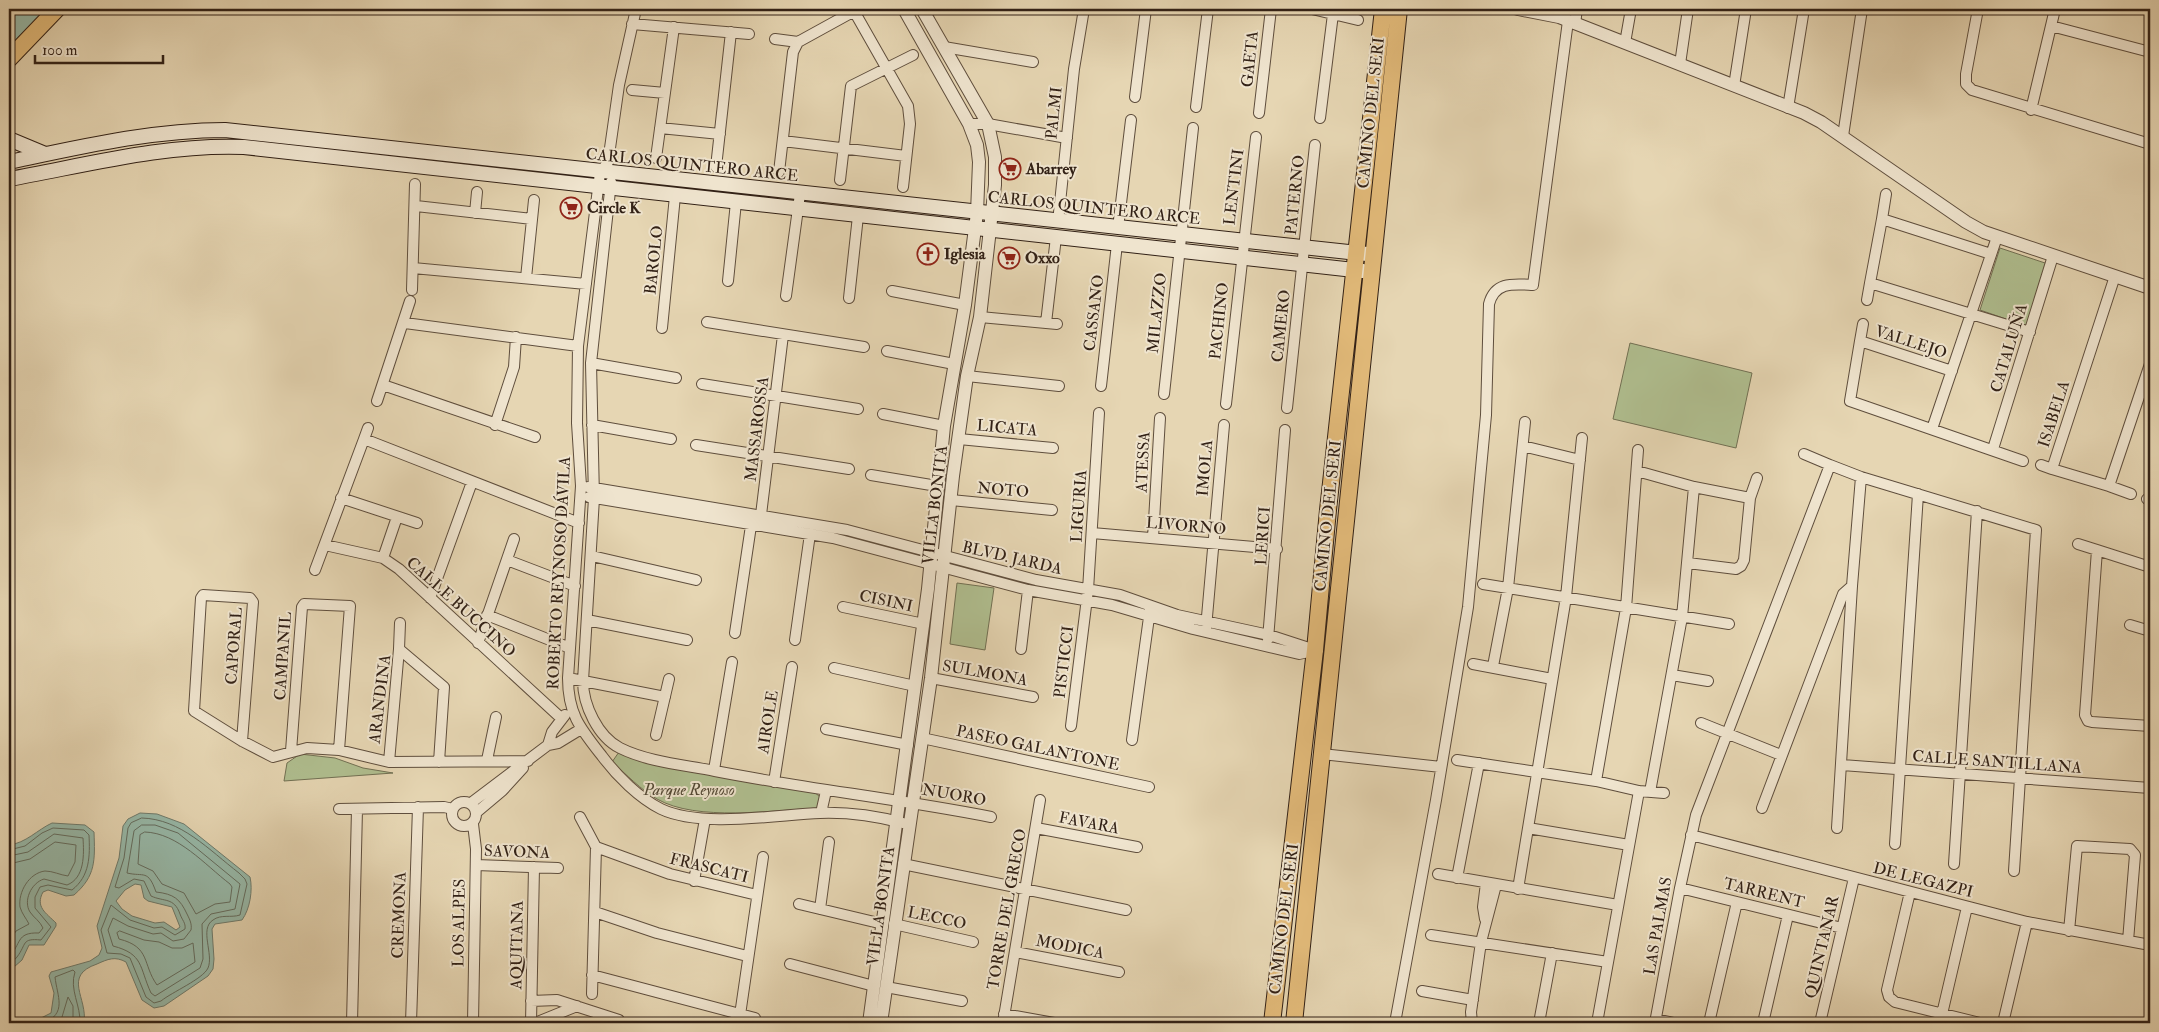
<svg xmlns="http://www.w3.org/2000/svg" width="2159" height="1032" font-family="'IM FELL Double Pica',serif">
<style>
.green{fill:#b0bf90;stroke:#717053}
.water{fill:#97b9a9;stroke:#6f7c6e;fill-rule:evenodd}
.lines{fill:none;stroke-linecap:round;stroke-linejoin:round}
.shore{stroke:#646d60;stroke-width:1}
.minor-casing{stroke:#5f4e3d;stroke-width:12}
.tertiary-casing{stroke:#5f4e3d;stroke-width:14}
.secondary-casing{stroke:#322116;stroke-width:16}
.primary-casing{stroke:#322116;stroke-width:18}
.minor{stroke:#efe4ce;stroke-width:10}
.tertiary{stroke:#efe4ce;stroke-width:12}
.secondary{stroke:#efe4ce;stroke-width:14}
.primary{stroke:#e3bb7a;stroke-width:16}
.labels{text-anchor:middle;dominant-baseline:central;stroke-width:4;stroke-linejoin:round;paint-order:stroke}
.street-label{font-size:16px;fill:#322116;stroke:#efe4ce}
.poi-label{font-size:16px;font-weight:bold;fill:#322116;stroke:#efe4ce;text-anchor:start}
.park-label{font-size:16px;font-style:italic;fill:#524834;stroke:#efe4ce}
</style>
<rect width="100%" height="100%" fill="#e6d6b3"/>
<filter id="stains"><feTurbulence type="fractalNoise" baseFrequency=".004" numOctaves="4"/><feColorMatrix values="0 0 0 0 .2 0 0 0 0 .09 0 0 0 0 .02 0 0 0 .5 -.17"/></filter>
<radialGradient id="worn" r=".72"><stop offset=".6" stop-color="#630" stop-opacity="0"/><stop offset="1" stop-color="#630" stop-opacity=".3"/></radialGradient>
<path class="green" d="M2000,248L2048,264L2029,327L1980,310Z
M1630,343L1752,373L1736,448L1613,419Z
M957,583L994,588L985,650L950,644Z
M619,752L812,790L820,797V808C773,810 697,822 657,799C641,790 626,774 612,762Z
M300,754L335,758L363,768L393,773L284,781L287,763Z"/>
<path class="water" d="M9,9H46L9,47Z
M140,813L157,814L184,824L250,877C253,890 250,909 242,920L215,924L212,929L214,959L213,969L208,976L164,1006L154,1008L142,1000L126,962C115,956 108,959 97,964C62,976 88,998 84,1023H21L39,1019L51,1013L54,993L49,976L51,972L90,961L99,955L102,948L97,926L119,858L123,826L128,819ZM135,884L141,885L144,898L148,901L172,907L180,927L176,930L164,922L155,923L132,916L122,909L116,901L125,890Z
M52,823L85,825L94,832C95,860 96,876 74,895L66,896L48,890L43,892C35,907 46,913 56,923V926L44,945H29L22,960L14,967L13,975L9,979V845C26,843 37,830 52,823Z"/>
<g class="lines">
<path class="shore" d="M142,818C181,819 209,850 239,873L245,879L247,884L240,915C231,918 221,914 213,920C199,929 214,954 208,968C203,979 172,992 161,1001L154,1003L146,997L130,958L121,954L107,953L101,930L111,905L130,920L154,928L162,927L175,935L185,929C186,923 182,920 180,914C174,897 164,902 151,896L144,881L134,879L119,888L115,887L124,858L128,828L131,823Z
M142,825H155L178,833L240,884L235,909L211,914L202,924L203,959L200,968L155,996L151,993C139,967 144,954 113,946L108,930L113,918L128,926L153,934L161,933L173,941L184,939L191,930C192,924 190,920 187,914C180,899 174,894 156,892C148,869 144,877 127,873L134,831Z
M145,832C178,833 205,865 230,884L232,887L230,902L215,904L196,914L184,893L162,884L153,871L138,864L140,835Z
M9,850L25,846L42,833L53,828L84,830L89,835C90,856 90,876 72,890L48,885L40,887L35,897V908L51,927L41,940C21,938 27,944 17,957C15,960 11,962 9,966
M9,856L28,852L54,834L83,838C84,854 85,878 67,885L44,879C31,883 23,901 30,912C34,918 40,921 43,928L39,933C15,932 22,945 9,956
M9,864L30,859L55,842L76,845L75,862L68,876C60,875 53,871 45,871C29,873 18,892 20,907C22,914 26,918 29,924L16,931L9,942
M120,931L144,940L159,942L172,948H182L193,943L195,962L157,985C142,964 151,947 119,939L117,933Z
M43,1023C68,1014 57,996 55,977L73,970L75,972C69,989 81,1006 80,1023
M57,1023L62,1017L68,997L73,1006V1023"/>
<g class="minor-casing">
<path id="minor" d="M636,9L619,85L608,162L600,173L578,346L577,423L581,486L568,678C568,714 580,728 602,756C617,776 639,798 661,809C701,828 775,815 820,813C848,812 876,816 903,823
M1312,9L1358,20
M1978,9L1966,74V84L1972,90L2150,144
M854,11L908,106L910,124L903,187
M632,24L749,34
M1575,24L1577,9
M2051,26L2150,52
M775,39L798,42L858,9
M1625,43L1631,9
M944,47L1033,62
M1680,64L1688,9
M1734,86L1746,9
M632,90L665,93
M1135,97L1146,9
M1196,107L1208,9
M1788,108L1804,9
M2031,110L2055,9
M1259,113L1271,9
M1320,118L1333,14
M969,124H988L1067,138
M660,128L720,134
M1843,136L1862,9
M783,141L906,156
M656,158L674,27
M716,167L731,32
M779,172L793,52L798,42
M840,180L851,86L913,55
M611,182L591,363L594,498L583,681C583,705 598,737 620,748C648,762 685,765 715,771C807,789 900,799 991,817
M416,206L532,219
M475,213L477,192
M1882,219L1886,194
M1058,222L1074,69L1084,9
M1118,228L1131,120
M1991,254L1882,219L1870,283L2030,332
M413,268L586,284
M2115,276L2052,469L2109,486L2150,364
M526,278L534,200
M728,281L736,202
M412,290L415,184
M892,291L965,305
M786,296L800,194
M849,298L858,216
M1867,300L1870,283
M980,317L1057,324
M707,322L864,347
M405,323L578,346
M1046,323L1056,237
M662,328L675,196
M1860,341L1863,324
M887,351L954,364
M591,363L676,378
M1952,371L1860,341L1850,401L2023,461
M967,376L1059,386
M702,384L858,409
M383,385L535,437
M1101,386L1117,244
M1164,394L1193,128
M377,401L410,301
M1226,404L1256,137
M1287,408L1315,145
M883,414L944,426
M495,425L514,367L516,337
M592,425L671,439
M368,428L364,439L579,523
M1932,429L1997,237
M959,439L1053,448
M696,445L849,469
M1523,446L1580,460
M1993,449L2053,256
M1804,454L1830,465
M2041,465L2052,469
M1637,471L1694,487L1750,498
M871,475L937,486
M2109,486L2131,494
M588,487L847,530L1036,580L1120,595L1177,615L1269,635L1315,650
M589,497L833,538L1028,590L1112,605L1193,629L1299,654L1318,650
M341,498L417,523
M2147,499L2150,500
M951,500L1052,510
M760,523L783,335
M1092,533L1277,549
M1153,538L1160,418
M2078,544L2097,550
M325,545L383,558L399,569L562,719
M592,556L696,580
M383,558L397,517
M507,560L575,586
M1688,563L1736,569L1741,566L1744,560L1750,498L1757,478
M2150,567L2097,550L2085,715L2088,721L2092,722L2150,726
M315,570L364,439
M1483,584L1729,624
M430,598L472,482
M843,607L924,624
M487,615L570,648
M587,620L687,640
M2130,625L2150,631
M1206,628L1224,425
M735,633L752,519
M1268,639L1285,430
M795,640L810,534
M478,643L514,539
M399,649L400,623
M1021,649L1028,590
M2150,652V665
M1473,664L1552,679
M1493,666L1508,588L1525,422
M834,668L915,686
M1672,675L1708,681
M568,678L665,697
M931,678L1033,697
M1701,723L1781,755
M1071,726L1088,590L1099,413
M826,729L908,745
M656,735L669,679
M922,738L1149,787
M1132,740L1150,610
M242,741L253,602L250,598L203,595L201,598L194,711L242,741L273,757L307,748L339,750L389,762L528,761
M548,745L558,743L581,729
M291,751L302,607L304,604L350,606L339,750
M1322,754L1441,767
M487,760L496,717
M1457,760L1596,781L1639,791L1664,793
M389,762L399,649L444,687L439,762
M1842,765L2150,788
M714,770L732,662
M1596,781L1626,608L1638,450
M774,782L792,667
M1650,792L1682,617L1694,487
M452 814a12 12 0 1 1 24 0a12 12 0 1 1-24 0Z
M471,803L548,745L552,732L565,715
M1762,808L1843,594L1852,586
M339,809L444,807L453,809
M477,812L502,791L523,768
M821,813L826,791
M580,817L596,847L592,994
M1036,828L1137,847
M1528,828L1629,845
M1837,828L1852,586L1861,477
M1691,835L2027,922L2150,945
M1895,844L1918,494
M596,847L670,874L757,895
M903,864L1126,910
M1954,864L1977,511
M476,865L558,868
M1438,874L1618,905
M1457,878L1479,763
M694,881L705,819
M1680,888L1842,928
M1518,889L1566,597L1582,438
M1910,892L1887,990L1889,997L1895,1002L1980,1023
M799,904L883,924
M820,909L829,842
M595,912L657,933L747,956
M1485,919L1483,907L1486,883
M894,924L973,942
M2069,931L2077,846L2130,849L2135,855L2128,941
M1431,935L1608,962
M1015,952L1119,972
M790,964L874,986
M592,975L755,1018
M886,987L962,1001
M1422,991L1473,1000
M531,1001L557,1000L619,1020
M1004,1014L1054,1023
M1942,1014L1967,907
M740,1015L763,857
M1656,1019L1674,1023
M352,1023L357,809
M411,1023L418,807
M473,1023L476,849L473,824
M531,1023L534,867
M535,1023L577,1006
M1003,1023L1040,800
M1395,1023L1436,800L1468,607L1486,415L1489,304C1495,281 1514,284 1533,285L1568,21
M1472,1023L1471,1012L1481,942L1496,885
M1539,1023L1552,953
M1597,1023L1639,791
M1655,1023L1680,888L1696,815L1830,465L1861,477L2036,530L2014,871
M1709,1023L1737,902
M1763,1023L1788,915
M1820,1023L1854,878
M2003,1023L2027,922"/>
</g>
<g class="tertiary-casing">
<path id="tertiary" d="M1518,9L1559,17L1804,113L1821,122L1966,222L1984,232L2150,288
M869,1023L928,589L944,426L965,305L977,213L979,162L977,145L969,124L904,9
M881,1023L931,678L953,476L967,376L980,317L995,185V157L988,124L922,9"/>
</g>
<g class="secondary-casing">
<path id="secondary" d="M9,139L45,154
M9,162C80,147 152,130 225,130L1367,254
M9,179C87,165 164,144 244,147L1363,271"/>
</g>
<g class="primary-casing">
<path id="primary" d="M9,59L57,9
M1272,1023L1315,650L1328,510L1383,9
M1294,1023C1328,685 1363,347 1399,9"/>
</g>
<use href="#minor" class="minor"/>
<use href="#tertiary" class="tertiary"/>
<use href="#secondary" class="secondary"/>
<use href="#primary" class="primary"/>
</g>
<defs>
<g id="supermarket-ring" transform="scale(1.125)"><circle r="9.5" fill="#efe4ce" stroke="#8f2418" stroke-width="1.5"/><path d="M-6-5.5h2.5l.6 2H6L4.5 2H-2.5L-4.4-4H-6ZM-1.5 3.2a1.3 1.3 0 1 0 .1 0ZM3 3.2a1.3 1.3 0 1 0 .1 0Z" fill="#8f2418"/></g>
<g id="church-ring" transform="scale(1.125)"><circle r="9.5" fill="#efe4ce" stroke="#8f2418" stroke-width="1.5"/><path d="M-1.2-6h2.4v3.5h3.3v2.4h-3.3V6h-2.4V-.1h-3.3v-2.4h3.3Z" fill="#8f2418"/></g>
</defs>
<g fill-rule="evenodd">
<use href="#supermarket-ring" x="1010" y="169"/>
<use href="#supermarket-ring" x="571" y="208"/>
<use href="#church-ring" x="928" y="254"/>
<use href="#supermarket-ring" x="1009" y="258"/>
</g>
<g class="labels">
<g class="street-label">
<text transform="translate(1250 59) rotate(-84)">GAETA</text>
<text transform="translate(1054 113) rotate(-84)">PALMI</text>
<text transform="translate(1371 113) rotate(-84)">CAMINO DEL SERI</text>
<text transform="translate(692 165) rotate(6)">CARLOS QUINTERO ARCE</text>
<text transform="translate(1234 187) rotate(-83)">LENTINI</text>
<text transform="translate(1295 195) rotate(-84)">PATERNO</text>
<text transform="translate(1094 208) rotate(6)">CARLOS QUINTERO ARCE</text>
<text transform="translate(654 260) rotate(-84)">BAROLO</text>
<text transform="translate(1094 313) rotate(-83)">CASSANO</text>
<text transform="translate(1157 313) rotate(-84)">MILAZZO</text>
<text transform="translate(1219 321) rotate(-84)">PACHINO</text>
<text transform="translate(1281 326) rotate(-84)">CAMERO</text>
<text transform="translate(1911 342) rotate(18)">VALLEJO</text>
<text transform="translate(2009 348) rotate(-73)">CATALUÑA</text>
<text transform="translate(2054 414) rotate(-72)">ISABELA</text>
<text transform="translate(1007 428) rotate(5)">LICATA</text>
<text transform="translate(757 429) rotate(-83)">MASSAROSSA</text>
<text transform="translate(1143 462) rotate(-87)">ATESSA</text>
<text transform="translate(1205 468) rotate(-85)">IMOLA</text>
<text transform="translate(1003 490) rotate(5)">NOTO</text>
<text transform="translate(935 505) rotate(-83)">VILLA BONITA</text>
<text transform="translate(1079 506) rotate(-86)">LIGURIA</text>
<text transform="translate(1328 516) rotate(-84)">CAMINO DEL SERI</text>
<text transform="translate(1186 526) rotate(5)">LIVORNO</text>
<text transform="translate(1263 536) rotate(-86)">LERICI</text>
<text transform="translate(1012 558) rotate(13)">BLVD. JARDA</text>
<text transform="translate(559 573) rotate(-87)">ROBERTO REYNOSO DÁVILA</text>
<text transform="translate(886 601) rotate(12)">CISINI</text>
<text transform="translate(461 607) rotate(42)">CALLE BUCCINO</text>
<text transform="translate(234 646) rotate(-86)">CAPORAL</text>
<text transform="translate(283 656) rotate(-86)">CAMPANIL</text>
<text transform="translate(1064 662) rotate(-83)">PISTICCI</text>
<text transform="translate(985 673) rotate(10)">SULMONA</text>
<text transform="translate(380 699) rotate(-83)">ARANDINA</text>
<text transform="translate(768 722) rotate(-81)">AIROLE</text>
<text transform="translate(1038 748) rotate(12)">PASEO GALANTONE</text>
<text transform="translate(1997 762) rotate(4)">CALLE SANTILLANA</text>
<text transform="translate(954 795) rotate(10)">NUORO</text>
<text transform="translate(1089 823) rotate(11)">FAVARA</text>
<text transform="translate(517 852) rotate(2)">SAVONA</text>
<text transform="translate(709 868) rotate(14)">FRASCATI</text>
<text transform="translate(1923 880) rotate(14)">DE LEGAZPI</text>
<text transform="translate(1764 893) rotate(14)">TARRENT</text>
<text transform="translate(881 906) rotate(-82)">VILLA BONITA</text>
<text transform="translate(1007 909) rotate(-80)">TORRE DEL GRECO</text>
<text transform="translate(399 915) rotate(-88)">CREMONA</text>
<text transform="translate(937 918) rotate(12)">LECCO</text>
<text transform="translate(1284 919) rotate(-83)">CAMINO DEL SERI</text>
<text transform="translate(459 923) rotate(-89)">LOS ALPES</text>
<text transform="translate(1658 926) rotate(-80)">LAS PALMAS</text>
<text transform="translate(517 945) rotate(-89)">AQUITANA</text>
<text transform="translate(1070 947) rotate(11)">MODICA</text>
<text transform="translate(1822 947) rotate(-77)">QUINTANAR</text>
</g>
<g class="poi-label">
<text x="1026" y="169">Abarrey</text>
<text x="587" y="208">Circle K</text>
<text x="944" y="254">Iglesia</text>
<text x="1025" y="258">Oxxo</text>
</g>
<g class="park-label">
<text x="689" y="790">Parque Reynoso</text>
</g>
</g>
<rect width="2159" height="1032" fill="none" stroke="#e6d6b3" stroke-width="30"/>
<rect x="10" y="10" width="2139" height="1012" fill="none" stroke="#322116" stroke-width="2.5"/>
<rect x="15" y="15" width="2129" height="1002" fill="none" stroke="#322116"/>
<path d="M35 55v8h128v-8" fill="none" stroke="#322116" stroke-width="2.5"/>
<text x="42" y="55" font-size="15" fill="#322116" stroke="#efe4ce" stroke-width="4" paint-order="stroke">100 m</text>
<rect width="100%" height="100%" filter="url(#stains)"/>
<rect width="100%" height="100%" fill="url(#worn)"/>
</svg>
